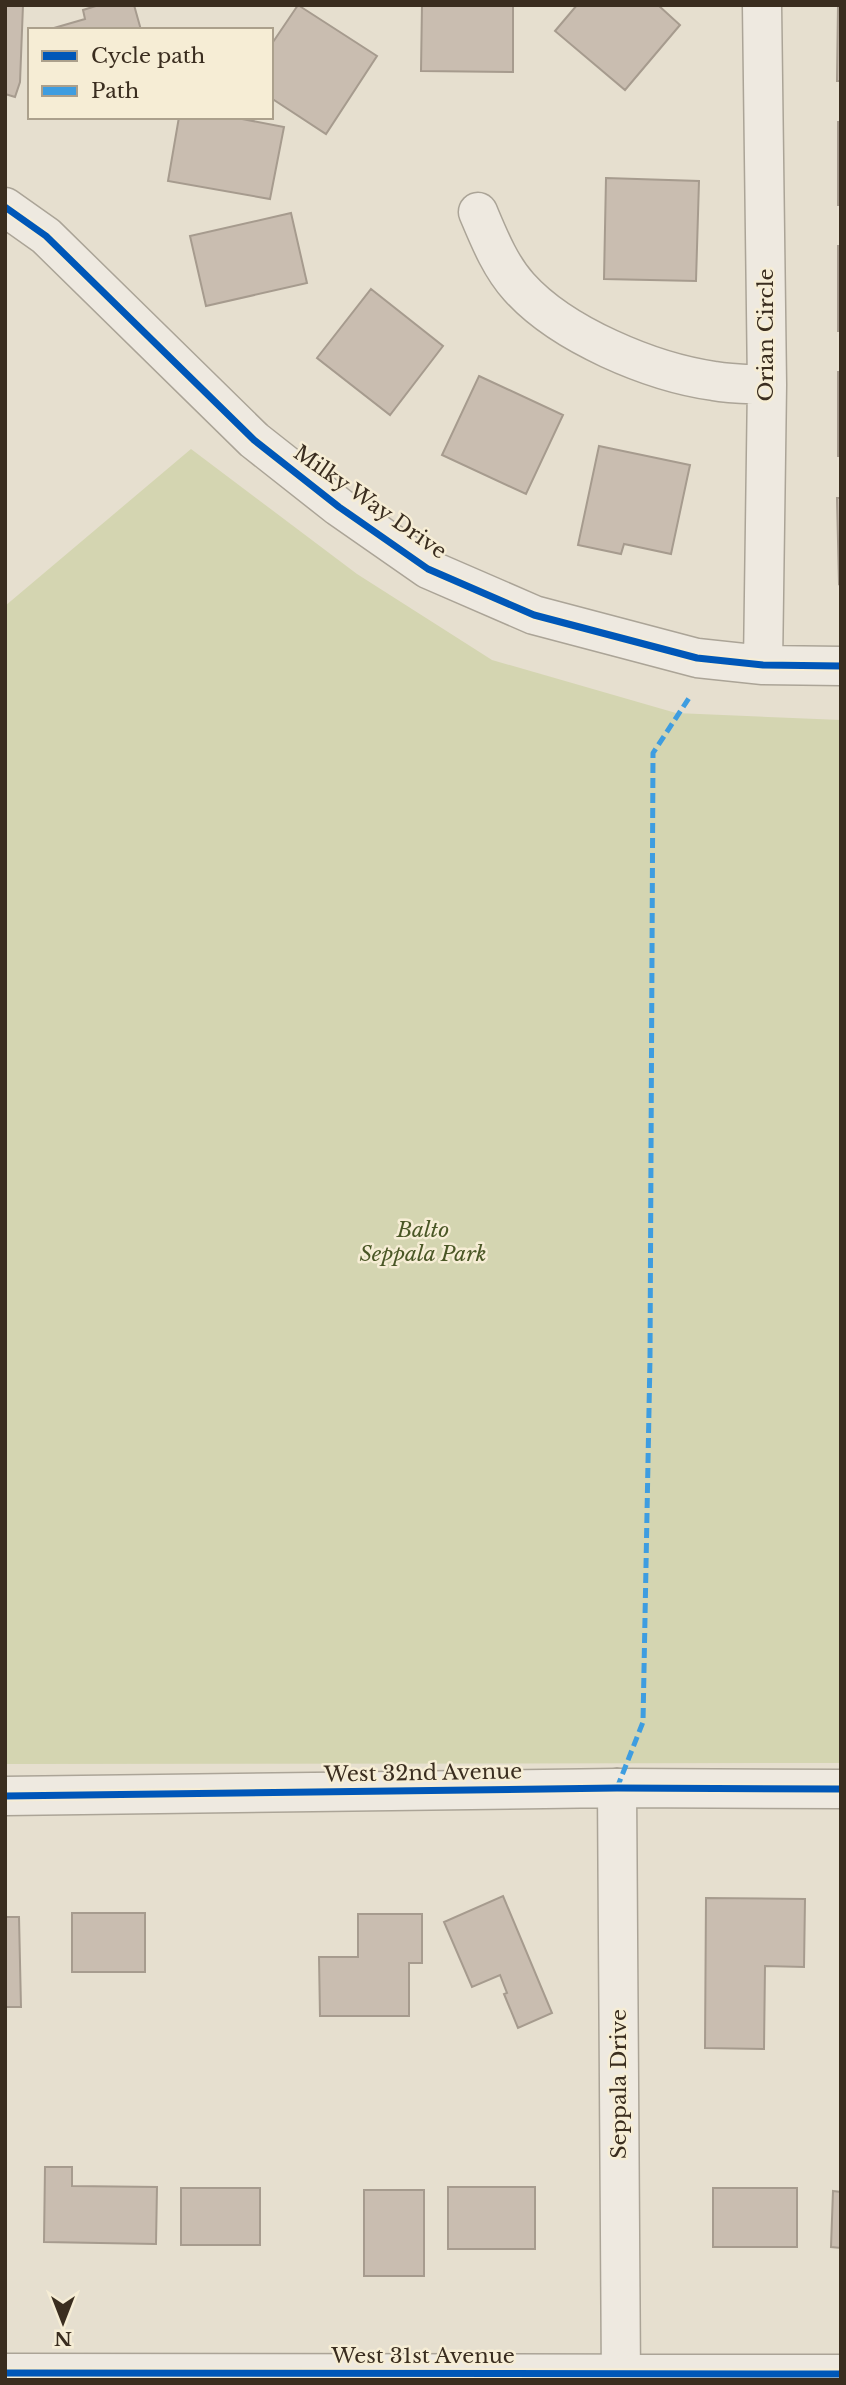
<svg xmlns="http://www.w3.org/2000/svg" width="846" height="2385" font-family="'Libre Baskerville',serif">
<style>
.green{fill:#d4d5b1}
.building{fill:#c9bdb0;stroke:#a69b8e;stroke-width:2}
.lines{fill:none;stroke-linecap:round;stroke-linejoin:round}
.minor-casing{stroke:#aba497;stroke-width:41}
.minor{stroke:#eee9e0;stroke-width:38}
.quiet{stroke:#3e9de0;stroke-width:5;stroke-dasharray:10 5;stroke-linecap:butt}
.cycleway-casing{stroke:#f6edd5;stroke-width:11}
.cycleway{stroke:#0057b8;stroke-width:7}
.labels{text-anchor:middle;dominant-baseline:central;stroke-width:5;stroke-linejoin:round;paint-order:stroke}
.street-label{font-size:21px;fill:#3a2d1f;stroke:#f6edd5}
.park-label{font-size:21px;font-style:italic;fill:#4a5726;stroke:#f6edd5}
</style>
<rect width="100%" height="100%" fill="#e6dfcf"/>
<path class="green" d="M191,449L357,574L492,660L676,713L841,720V1763L5,1764V606Z"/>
<path class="building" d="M5,5H23L20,82L15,97L5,94Z
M99,5H134L141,30H47L85,19L83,10Z
M298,5L377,56L326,134L271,98V45Z
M422,5H513V72L421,71Z
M577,5H658L680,25L625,90L555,31Z
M838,5H841V81H837Z
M179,117H232L284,127L270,199L168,181Z
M838,122H841V205H838Z
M606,178L699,181L696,281L604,279Z
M291,213L307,283L206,306L190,236Z
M838,246H841V331H838Z
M371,289L443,346L390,415L317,358Z
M838,372H841V456H838Z
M479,376L563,415L526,494L442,455Z
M599,446L690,465L671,554L624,544L621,554L578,545Z
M837,498H841V583L839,584Z
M503,1896L552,2013L518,2028L504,1994L507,1993L500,1975L472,1987L444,1922Z
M706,1898L805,1899L804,1967L765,1966L764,2049L705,2048Z
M72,1913H145V1972H72Z
M358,1914H422V1963H409V2016H320L319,1957H358Z
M5,1917H19L21,2007H5Z
M45,2167H72V2186L157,2187L156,2244L44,2242Z
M448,2187H535V2249H448Z
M181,2188H260V2245H181Z
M713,2188H797V2247H713Z
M364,2190H424V2276H364Z
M833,2191L841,2192V2248L831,2247Z"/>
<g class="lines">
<g class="minor-casing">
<path id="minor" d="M762,5L767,385L763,665
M5,207L46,236L254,440L339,507L428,569L534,615L697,658L763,665L841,666
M478,212C489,238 500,266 519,287C562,335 651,372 714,381C731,384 749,384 767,385
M617,1788L621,2380
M5,1796L617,1788L841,1789
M5,2373L841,2374"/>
</g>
<use href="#minor" class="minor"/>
<path class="quiet" d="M617,1788L643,1722L650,1358L653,753L691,695"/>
<g class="cycleway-casing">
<path id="cycleway" d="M5,207L46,236L254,440L339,507L428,569L534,615L697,658L763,665L841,666
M5,1796L617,1788L841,1789
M5,2373L841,2374"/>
</g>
<use href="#cycleway" class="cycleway"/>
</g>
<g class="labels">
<g class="street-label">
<text transform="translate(766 335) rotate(-90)">Orian Circle</text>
<text transform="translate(370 502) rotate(35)">Milky Way Drive</text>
<text transform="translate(423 1773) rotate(-1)">West 32nd Avenue</text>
<text transform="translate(619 2084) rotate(-90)">Seppala Drive</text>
<text x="423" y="2356">West 31st Avenue</text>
</g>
<g class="park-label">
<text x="423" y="1230">Balto<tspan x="423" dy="24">Seppala Park</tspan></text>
</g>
</g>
<rect width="846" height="2385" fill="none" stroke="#3a2d1f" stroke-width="14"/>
<rect x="28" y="28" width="245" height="91" fill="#f6edd5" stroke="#aba08c" stroke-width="2"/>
<rect x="42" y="51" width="35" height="10" fill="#0057b8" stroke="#aba08c" stroke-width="2"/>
<text x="91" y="63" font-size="21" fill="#3a2d1f">Cycle path</text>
<rect x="42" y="86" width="35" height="10" fill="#3e9de0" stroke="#aba08c" stroke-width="2"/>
<text x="91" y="98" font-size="21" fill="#3a2d1f">Path</text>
<g transform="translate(63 2322) rotate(180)" stroke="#f6edd5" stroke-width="5" paint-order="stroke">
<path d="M0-5L12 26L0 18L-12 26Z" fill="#3a2d1f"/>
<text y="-10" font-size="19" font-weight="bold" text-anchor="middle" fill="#3a2d1f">N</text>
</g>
</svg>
